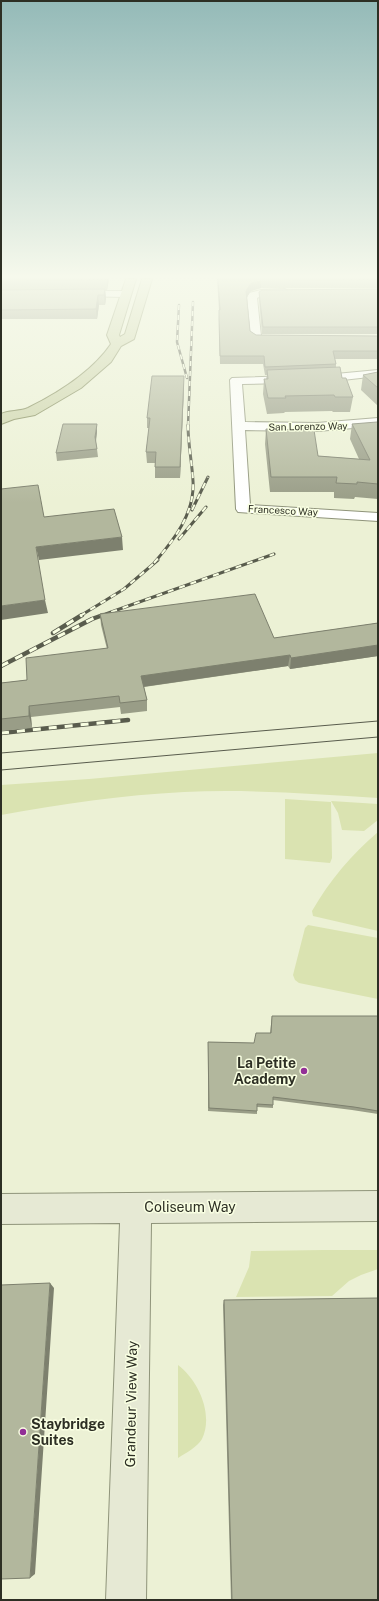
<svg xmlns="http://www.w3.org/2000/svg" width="379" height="1601" font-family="'Public Sans',sans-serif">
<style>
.green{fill:#dae3b1}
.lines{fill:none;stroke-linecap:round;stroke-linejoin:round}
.street-casing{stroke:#8f947a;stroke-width:2}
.secondary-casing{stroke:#8f947a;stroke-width:2}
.primary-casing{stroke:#7e8655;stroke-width:2}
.street{fill:#fff;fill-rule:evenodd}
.secondary{fill:#e6e9d4;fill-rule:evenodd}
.primary{fill:#ccd3a9;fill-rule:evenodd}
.tram{stroke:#595c4d;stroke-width:1}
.rail-far2-casing{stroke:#595c4d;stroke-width:2.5}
.rail-far1-casing{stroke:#595c4d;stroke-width:3}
.rail-casing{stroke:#595c4d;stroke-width:4.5}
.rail-far2{stroke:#f9ffe2;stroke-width:1.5;stroke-dasharray:5;stroke-linecap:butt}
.rail-far1{stroke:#f9ffe2;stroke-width:2;stroke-dasharray:6;stroke-linecap:butt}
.rail{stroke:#f9ffe2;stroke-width:3;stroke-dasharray:8;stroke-linecap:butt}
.wall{fill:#999d87}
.shaded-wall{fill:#7d806e}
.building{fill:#b2b79d;stroke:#7d806e}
.poi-dot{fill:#922f97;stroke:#f9ffe2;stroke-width:1.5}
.labels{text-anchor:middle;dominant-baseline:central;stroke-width:3;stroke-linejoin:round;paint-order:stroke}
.far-street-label{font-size:10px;fill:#2d2f24;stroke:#f9ffe2}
.near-poi-label{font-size:14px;font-weight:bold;fill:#2d2f24;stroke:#f9ffe2;text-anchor:end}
.near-street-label{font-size:14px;fill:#2d2f24;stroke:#f9ffe2}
</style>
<rect width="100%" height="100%" fill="#ecf1d5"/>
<path class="green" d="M378,753V798C314,794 249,789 184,792C123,795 61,804 1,815V785L89,779Z
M285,799L331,802L332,858L330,863L285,859Z
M331,801L378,804V820L364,831L342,830L338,813Z
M378,832V931L313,916L312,911C330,880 351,855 378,832Z
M308,925L378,938V999L299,983L295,980L293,975L305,928Z
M323,1250H378V1269L361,1275L349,1281L332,1296L236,1297L249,1267L251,1251Z
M178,1365C198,1380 214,1414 202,1439C197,1447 186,1453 178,1458Z"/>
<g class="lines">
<g class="street-casing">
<path id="street" d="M285,289L290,292L289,294L261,296L257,298L261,336L278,337L283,340L278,343L252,341L251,339L247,298L249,293L261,290Z
M78,291H126L131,294L126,297L74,296L73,294Z
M378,370V376L325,382L242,384L245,422L317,423L378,418V426L317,431L245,430L250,505L378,513V521L238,512L236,509L230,380L232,378L325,375Z"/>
</g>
<g class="secondary-casing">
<path id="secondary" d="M378,1191V1221L151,1223L146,1600H106L120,1223L1,1224V1194Z"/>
</g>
<g class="primary-casing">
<path id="primary" d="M126,279H136L119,335L120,337L125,334L142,279H152L134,339L121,346L111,362L81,388L35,415L14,419L1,424V414C9,410 19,412 28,408C58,393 92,372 111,344L107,335Z"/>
</g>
<use href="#street" class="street"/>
<use href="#secondary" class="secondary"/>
<use href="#primary" class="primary"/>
<path class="tram" d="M1,753L378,721
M1,770L378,737"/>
<g class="rail-far2-casing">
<path id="rail-far2" d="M179,305L177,342L187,378
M188,426L193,302"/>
</g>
<g class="rail-far1-casing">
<path id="rail-far1" d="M192,510L208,477
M179,539L206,507
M154,563C174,540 195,513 193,481C192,462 188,444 188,425
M80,616L124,589L158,560
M100,616L274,554"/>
</g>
<g class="rail-casing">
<path id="rail" d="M53,633L82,615
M1,666L92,619L103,615
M1,733L128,720"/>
</g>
<use href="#rail-far2" class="rail-far2"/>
<use href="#rail-far1" class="rail-far1"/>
<use href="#rail" class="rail"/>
</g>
<path class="wall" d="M1,279H109L107,290H105L106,298L105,305H99L97,319H1Z
M217,279H378V288H261L251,291L247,297L250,331L256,335L378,336V359H335L336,364V367L353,397L350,412H333L332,411L285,412L284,413L267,414L263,394L264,379H266L267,375H265L263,364H220L219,327V310Z
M378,289V334H262L259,300V292Z
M378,372V406L361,390L363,375Z
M184,386L180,478H155V463H147L146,452L149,428H147V418Z
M378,423V499L355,497L354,499L334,498V492H270L265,444L266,429L318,456L359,459L350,439L352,424Z
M97,432L96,442L97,449L98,457L57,461L56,453Z
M100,614L274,638L378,623V656L290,669L288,666L144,687L147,700V711L121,714L120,707L31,717L32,728L1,731V683L27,680L107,649L101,625Z
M272,1016H378V1114L352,1110L273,1100V1108L257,1107V1114L208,1111V1042L254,1043L270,1033Z
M224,1300L378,1600H231L223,1305Z"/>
<path class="shaded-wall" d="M107,279H109L107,290Z
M261,281V288L251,291L246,298V291L251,283Z
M105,289L106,298L105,305L104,295Z
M98,295L99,305L97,319L96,309Z
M184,376V386L180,478V467Z
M97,424V432L95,445V437Z
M122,537L123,550L39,560L36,547Z
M45,600L48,613L1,620V606Z
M378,645V656L290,669L291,658Z
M290,655L288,666L142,687L141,676Z
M29,706L31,717L32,728L29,716Z
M50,1283L54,1288L35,1574L30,1578Z"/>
<path class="building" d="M1,279H107V280L1,281Z
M218,279H378V280L261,281L251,283L246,291L250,331L256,335L378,336V351H333L336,364L265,367L264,356H220L219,319V310H220Z
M105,289L104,295H98L96,309L1,310V290Z
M378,289V327H263L259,292L262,290Z
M340,367L342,378H346L353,397H335L334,395L285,396L286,398H268L264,379H268L267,370Z
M378,372V388L363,375Z
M152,376H184L180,467H155L156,452H146L150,418H147Z
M377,422L378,423V484L357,482V484L336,483L337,477H271L266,429L314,430L318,456L370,460L352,424Z
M63,424H97L95,437L97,449L56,453Z
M38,485L44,517L114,509L122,537L36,547L45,600L1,606V489Z
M255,594L274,638L378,623V645L291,658L290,655L141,676L147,700L120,703L119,696L29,706V716L1,719V683L27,680L26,658L108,648L100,614Z
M272,1016H378V1111L354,1107L273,1097V1105L257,1104V1111L209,1108L208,1042L254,1043L256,1033H271Z
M50,1283L30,1578L1,1579V1285Z
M378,1298V1600H232L224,1300Z"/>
<linearGradient id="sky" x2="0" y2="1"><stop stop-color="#94bab8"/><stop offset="0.55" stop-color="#f6f9ec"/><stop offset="1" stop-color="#f6f9ec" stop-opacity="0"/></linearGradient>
<rect width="379" height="503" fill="url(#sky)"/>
<g class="poi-dot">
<circle cx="304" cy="1071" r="4"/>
<circle cx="23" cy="1432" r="4"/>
</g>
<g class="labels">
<g class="far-street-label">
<text transform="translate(308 426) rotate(-1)">San Lorenzo Way</text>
<text transform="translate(283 510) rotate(3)">Francesco Way</text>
</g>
<g class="near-poi-label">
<text x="296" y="1063">La Petite<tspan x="296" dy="16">Academy</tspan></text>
<text x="31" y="1424" text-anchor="start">Staybridge<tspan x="31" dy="16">Suites</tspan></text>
</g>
<g class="near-street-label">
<text x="190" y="1207">Coliseum Way</text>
<text transform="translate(131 1404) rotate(-89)">Grandeur View Way</text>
</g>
</g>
<rect width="379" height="1601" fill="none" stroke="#2d2f24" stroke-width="4"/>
</svg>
